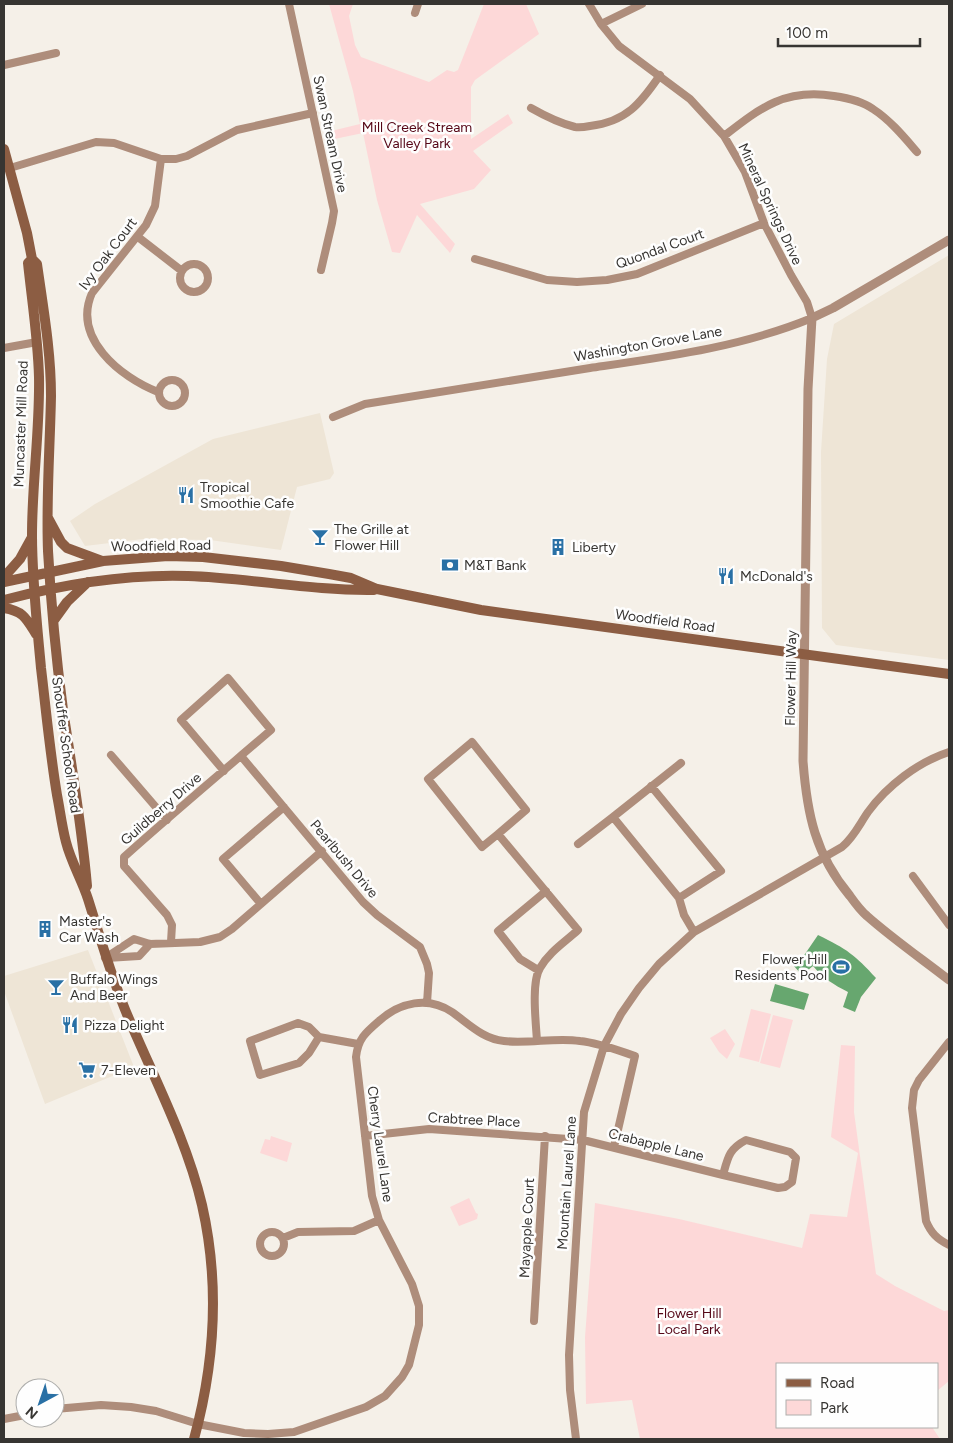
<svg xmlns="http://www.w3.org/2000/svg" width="953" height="1443" font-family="Figtree,sans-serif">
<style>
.built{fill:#eee5d6}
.green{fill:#fdd8d8}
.water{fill:#67a76f}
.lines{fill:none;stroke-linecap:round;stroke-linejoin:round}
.minor{stroke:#ae8d7b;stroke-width:8}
.tertiary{stroke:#ae8d7b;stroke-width:9}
.secondary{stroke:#8c5d43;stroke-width:10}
.labels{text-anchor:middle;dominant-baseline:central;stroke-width:5;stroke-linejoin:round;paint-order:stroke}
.park-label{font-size:14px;fill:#550616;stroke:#fefefe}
.street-label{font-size:14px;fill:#373532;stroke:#fefefe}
.poi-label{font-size:14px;fill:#373532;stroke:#fefefe;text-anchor:start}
</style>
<rect width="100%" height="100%" fill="#f5f0e8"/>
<path class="built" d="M949,255V660L836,645L822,628L821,452L827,359L834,324Z
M320,413L334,473L330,479L297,487L281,550L210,540L143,539L85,546L70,521L95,504L213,439Z
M88,950L134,1067L45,1104L4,991V976Z"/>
<path class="green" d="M329,4H353L349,16L355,45L361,57L429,82L447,70L454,72L458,70L484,4H526L539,34L475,80L471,87V139L508,114L513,123L473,151L491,170L474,189L420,204L455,244L450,253L417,215L400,253L392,252L377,200L363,133L325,141L323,133L360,124L353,91Z
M751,1009L771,1014L759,1062L739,1057Z
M773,1015L793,1020L780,1068L760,1063Z
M725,1029L735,1044L727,1059L719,1052L710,1038Z
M841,1045L855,1046L854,1112L876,1274L895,1286L944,1311L949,1310V1381L937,1391V1364H777V1427H932L940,1439H640L632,1400L586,1404L585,1337L595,1203L679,1219L802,1248L810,1214L847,1217L858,1153L831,1137Z
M271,1136L292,1143L287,1162L260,1153L265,1139L270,1140Z
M469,1198L476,1213L478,1214L477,1219L459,1226L450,1207Z"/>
<path class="water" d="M818,935C847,949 855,955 876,978L861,997L855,1012L843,1007L848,992C834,985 823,978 813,966L802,975L793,965L805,954Z
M775,984L809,994L804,1010L770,1001Z"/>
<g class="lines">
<path class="minor" d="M289,4L334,211L332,223L321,270
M415,13L418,4
M601,24L642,4
M4,65L56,53
M531,108C545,116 559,123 575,127C580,128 585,127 590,126C626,122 641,103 660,75
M724,136C760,108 785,88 834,96C848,98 862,101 873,109C890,120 904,137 917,152
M10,168L96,142L114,143L161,159H176L187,156L237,130L313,113
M138,237L182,271
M475,259L547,280L577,282L607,280L637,274L764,223
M180 278a14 14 0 1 1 28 0a14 14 0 1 1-28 0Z
M4,348L37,342
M159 393a13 13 0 1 1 26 0a13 13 0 1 1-26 0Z
M158,392C120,377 72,338 92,293L146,225L155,206L161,159
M333,417L365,404C440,392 515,380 590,368C665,357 742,347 812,318L807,302L791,275L764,223L745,172L724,136L690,99L619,46L601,24L589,4
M111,755L167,820
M241,756L363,902L377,915L420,947L427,964L429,973L427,1003
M681,763L613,817L679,898L684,915L694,932
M651,786L721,871L679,898
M498,834L526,810L472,742L428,779L482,847L498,834L578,930C565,942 549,952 540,968C531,982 536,1024 537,1041
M578,844L613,817
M913,876L949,925
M261,904L223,859L284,807
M171,942L172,925L167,915L124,866V857C172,814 222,772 271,730L228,678L181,720L224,771
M105,958L134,939L150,944L200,942L220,937L232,929L322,851
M107,958L139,956L150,944
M538,970L520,959L498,931L546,891
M319,1037L309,1053L299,1063L260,1075L250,1041L298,1023L309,1027L319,1037L358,1044
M949,1042L919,1080L914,1090L912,1108L926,1221C931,1233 937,1239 949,1245
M365,1136L429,1129L583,1140L723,1175
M746,1140L790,1152L796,1158L792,1182L785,1187L778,1188L723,1175C728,1157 729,1149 746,1140Z
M260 1244a12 12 0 1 1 24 0a12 12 0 1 1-24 0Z
M283,1238L298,1232L354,1231L379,1220
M534,1321L545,1136
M55,1409L101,1405L131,1407L156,1411L198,1424L244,1433L268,1434L294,1432L366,1407L385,1396L402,1377L409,1365L419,1325V1306L412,1284L379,1220L372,1196L356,1057C358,1039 365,1033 379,1021C400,1002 428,996 452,1012C469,1024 483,1039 504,1041C529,1044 556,1037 580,1041C599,1043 617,1050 635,1056L614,1147
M4,1419L25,1415
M576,1439L570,1390L569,1355L584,1112L604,1046L621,1014L639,988L659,964L694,932L842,847C854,837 859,825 868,812C887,786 918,762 949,752"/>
<path class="tertiary" d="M949,240L833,308L812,318L808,389L803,761C807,814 815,854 850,896C855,903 861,911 867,916C893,939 922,959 949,980"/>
<path class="secondary" d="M4,149L27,233L32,259L37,264C43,307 51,351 51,396C50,447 46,499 48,551C51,604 56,657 63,710C72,769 82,827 87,886
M32,259L28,263C32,301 38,339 39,377C40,430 32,482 32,535C32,580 37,624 41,668C46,710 50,753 57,795C60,810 62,827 66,842C71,862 82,880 88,899C101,940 112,980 129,1019C155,1080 187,1141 202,1205C220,1284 215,1362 194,1439
M48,518L61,542L67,548L102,561
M4,577L20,559L31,539
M4,582L103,561L168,556L203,557L281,566L329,574L351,578L377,589L481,610L949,674
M4,600C64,584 126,574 188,576C250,578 312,591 374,590
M4,608C23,611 26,618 36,634
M54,620L67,602L88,582"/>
</g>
<defs>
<g id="restaurant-bare" transform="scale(1.35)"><path d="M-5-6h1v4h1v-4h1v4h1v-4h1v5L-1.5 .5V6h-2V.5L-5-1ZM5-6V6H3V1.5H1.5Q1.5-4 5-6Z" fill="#2970a5" stroke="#fefefe" stroke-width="2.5" paint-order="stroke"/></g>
<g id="bar-bare" transform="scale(1.35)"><path d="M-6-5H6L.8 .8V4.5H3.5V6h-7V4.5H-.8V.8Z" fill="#2970a5" stroke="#fefefe" stroke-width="2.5" paint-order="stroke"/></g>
<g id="building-bare" transform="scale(1.35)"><path d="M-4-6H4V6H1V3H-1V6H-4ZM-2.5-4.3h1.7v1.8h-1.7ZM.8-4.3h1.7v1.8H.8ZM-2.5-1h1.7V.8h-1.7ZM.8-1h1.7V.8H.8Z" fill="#2970a5" stroke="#fefefe" stroke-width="2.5" paint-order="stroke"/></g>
<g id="bank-bare" transform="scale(1.35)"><path d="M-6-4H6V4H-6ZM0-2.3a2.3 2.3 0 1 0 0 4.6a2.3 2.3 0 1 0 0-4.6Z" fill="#2970a5" stroke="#fefefe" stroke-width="2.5" paint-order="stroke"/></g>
<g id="stadium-bare" transform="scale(1.35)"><path d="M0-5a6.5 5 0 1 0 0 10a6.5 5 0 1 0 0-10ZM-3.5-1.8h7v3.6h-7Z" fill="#2970a5" stroke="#fefefe" stroke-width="2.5" paint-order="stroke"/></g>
<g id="supermarket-bare" transform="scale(1.35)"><path d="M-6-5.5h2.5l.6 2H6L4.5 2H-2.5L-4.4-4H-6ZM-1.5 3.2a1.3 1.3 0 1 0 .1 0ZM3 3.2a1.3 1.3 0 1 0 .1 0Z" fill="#2970a5" stroke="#fefefe" stroke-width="2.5" paint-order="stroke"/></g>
</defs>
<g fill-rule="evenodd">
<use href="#restaurant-bare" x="186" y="495"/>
<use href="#bar-bare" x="320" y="537"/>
<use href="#building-bare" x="558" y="547"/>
<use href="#bank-bare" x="450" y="565"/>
<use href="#restaurant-bare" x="726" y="576"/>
<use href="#building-bare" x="45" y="929"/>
<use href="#stadium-bare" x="841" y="967"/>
<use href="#bar-bare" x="56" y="987"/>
<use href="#restaurant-bare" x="70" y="1025"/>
<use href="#supermarket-bare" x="87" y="1070"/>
</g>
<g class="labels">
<g class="park-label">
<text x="417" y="127">Mill Creek Stream<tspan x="417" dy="16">Valley Park</tspan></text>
<text x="689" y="1313">Flower Hill<tspan x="689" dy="16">Local Park</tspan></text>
</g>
<g class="street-label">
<text transform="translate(330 134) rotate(78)">Swan Stream Drive</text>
<text transform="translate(770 204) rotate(65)">Mineral Springs Drive</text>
<text transform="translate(660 249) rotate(-20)">Quondal Court</text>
<text transform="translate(108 254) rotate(-53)">Ivy Oak Court</text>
<text transform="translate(648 344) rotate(-10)">Washington Grove Lane</text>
<text transform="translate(21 424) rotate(-88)">Muncaster Mill Road</text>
<text transform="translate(161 546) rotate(-1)">Woodfield Road</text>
<text transform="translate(665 621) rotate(8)">Woodfield Road</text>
<text transform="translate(791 678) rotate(-89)">Flower Hill Way</text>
<text transform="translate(66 745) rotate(82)">Snouffer School Road</text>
<text transform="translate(161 809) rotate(-41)">Guildberry Drive</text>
<text transform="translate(344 859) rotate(50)">Pearlbush Drive</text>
<text transform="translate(474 1120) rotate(3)">Crabtree Place</text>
<text transform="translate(380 1144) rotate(82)">Cherry Laurel Lane</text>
<text transform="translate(656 1145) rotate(14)">Crabapple Lane</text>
<text transform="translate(567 1183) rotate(-86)">Mountain Laurel Lane</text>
<text transform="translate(527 1228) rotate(-87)">Mayapple Court</text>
</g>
<g class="poi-label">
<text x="200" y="487">Tropical<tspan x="200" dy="16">Smoothie Cafe</tspan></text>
<text x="334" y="529">The Grille at<tspan x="334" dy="16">Flower Hill</tspan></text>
<text x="572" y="547">Liberty</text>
<text x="464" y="565">M&amp;T Bank</text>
<text x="740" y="576">McDonald's</text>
<text x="59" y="921">Master's<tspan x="59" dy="16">Car Wash</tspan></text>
<text x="827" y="959" text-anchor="end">Flower Hill<tspan x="827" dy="16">Residents Pool</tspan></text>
<text x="70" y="979">Buffalo Wings<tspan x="70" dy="16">And Beer</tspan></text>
<text x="84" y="1025">Pizza Delight</text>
<text x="101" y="1070">7-Eleven</text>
</g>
</g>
<rect width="953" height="1443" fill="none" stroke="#373532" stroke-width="10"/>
<rect x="776" y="1363" width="162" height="65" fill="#fefefe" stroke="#aeaeac"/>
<rect x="786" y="1379" width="25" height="8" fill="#8c5d43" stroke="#aeaeac"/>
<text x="820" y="1388" font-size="15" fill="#373532">Road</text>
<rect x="786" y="1400" width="25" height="15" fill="#fdd8d8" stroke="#aeaeac"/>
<text x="820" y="1413" font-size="15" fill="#373532">Park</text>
<g transform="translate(40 1403) rotate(220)"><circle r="24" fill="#fefefe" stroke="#aeaeac"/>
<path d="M0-4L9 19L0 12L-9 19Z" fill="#2970a5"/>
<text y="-8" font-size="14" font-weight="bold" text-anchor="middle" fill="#373532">N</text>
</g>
<path d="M778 38v8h142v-8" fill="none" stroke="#373532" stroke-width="2.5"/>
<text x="786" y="38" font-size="15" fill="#373532" stroke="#fefefe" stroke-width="4" paint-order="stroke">100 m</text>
</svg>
